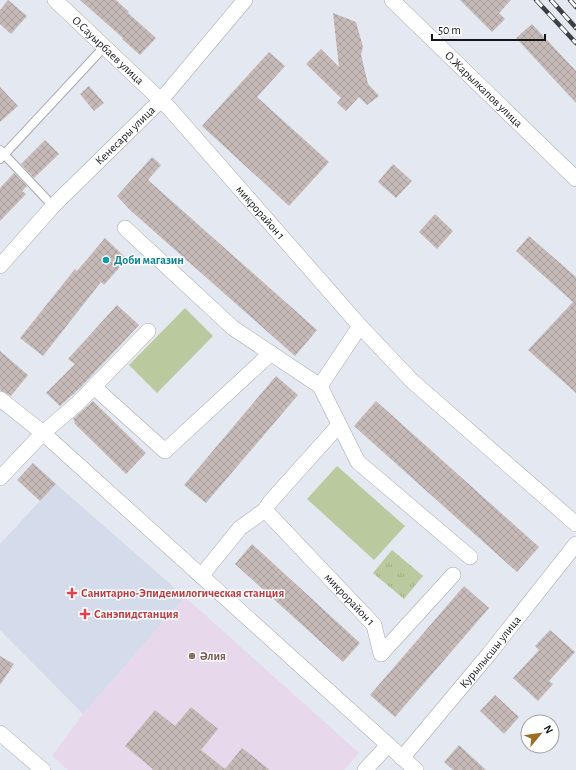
<svg xmlns="http://www.w3.org/2000/svg" width="576" height="770" font-family="'Alegreya Sans',sans-serif">
<style>
.built{fill:#d4dbeb}
.education{fill:#e7d8eb}
.park{fill:url(#park-tufts)}
.pitch{fill:#bbc99e}
.building{fill:url(#building-cross-hatch)}
.lines{fill:none;stroke-linecap:round;stroke-linejoin:round}
.service-casing{stroke:#a5a9b2;stroke-width:10}
.minor-casing{stroke:#a5a9b2;stroke-width:16}
.service{stroke:#fff;stroke-width:8}
.minor{stroke:#fff;stroke-width:15}
.rail-casing{stroke:#3c3f43;stroke-width:4.5}
.rail{stroke:#fff;stroke-width:3;stroke-dasharray:9;stroke-linecap:butt}
.culture-dot{fill:#0f9aa8;stroke:#fff;stroke-width:1.5}
.health-dot{fill:#e0444e;stroke:#fff;stroke-width:1.5}
.education-dot{fill:#8d6e63;stroke:#fff;stroke-width:1.5}
.labels{text-anchor:middle;dominant-baseline:central;stroke-width:3;stroke-linejoin:round;paint-order:stroke}
.street-label{font-size:12px;fill:#131518;stroke:#fff}
.culture-label{font-size:12px;font-weight:bold;fill:#0d838f;stroke:#fff;text-anchor:start}
.health-label{font-size:12px;font-weight:bold;fill:#be3a42;stroke:#fff;text-anchor:start}
.education-label{font-size:12px;font-weight:bold;fill:#785e54;stroke:#fff;text-anchor:start}
</style>
<defs>
<pattern id="park-tufts" width="24" height="20" patternUnits="userSpaceOnUse"><rect width="24" height="20" fill="#bbc99e"/><path d="M3 7l-1-3M5 7V3M7 7l1-3M15 17l-1-3M17 17v-4M19 17l1-3" fill="none" stroke="#a0ac87"/></pattern>
<pattern id="building-cross-hatch" width="8" height="8" patternUnits="userSpaceOnUse"><rect width="8" height="8" fill="#c5bab8"/><path d="M0 0l8 8M0 8l8-8" fill="none" stroke="#a89f9d"/></pattern>
</defs>
<rect width="100%" height="100%" fill="#e3e8f1"/>
<path class="built" d="M56,484L185,597L83,714L0,630V544Z"/>
<path class="education" d="M185,597L359,753L344,770H68L52,756L83,714Z"/>
<path class="park" d="M392,550L423,576L404,599L373,573Z"/>
<path class="pitch" d="M185,308L213,336L157,393L129,365Z
M337,466L405,526L374,560L307,499Z"/>
<path class="building" d="M8,0L27,16L11,34L0,24V10Z
M80,0H116L129,12L128,13L156,38L140,55L122,39L123,38Z
M460,0H511L499,13L505,19L492,32Z
M333,13L356,22L363,47L361,55L368,84L379,96L367,105L359,97L346,111L337,103L341,98L306,64L321,49L339,67Z
M532,24L576,71V103L516,38Z
M269,52L285,66L257,97L329,162L289,206L202,126Z
M89,86L104,103L94,111L80,94Z
M0,87L18,106L0,122Z
M45,140L59,154L34,178L21,164Z
M152,157L161,165L148,180L317,330L295,356L130,210L117,196Z
M393,164L412,181L396,198L378,182Z
M14,173L27,186L22,191L26,194L0,221V188Z
M435,214L453,231L437,249L419,232Z
M529,236L576,277V393L528,350L573,302L516,251Z
M105,238L127,259L104,285L101,282L43,356L20,338L75,269L77,271Z
M117,305L139,325L80,388L60,406L46,393L75,364L68,359Z
M0,351L28,375L11,396L0,390Z
M276,376L298,395L206,503L184,485Z
M93,401L146,453L126,474L74,423L75,422L73,419Z
M376,401L539,547L517,572L354,426Z
M33,463L56,484L40,501L17,480Z
M252,544L360,643L343,662L235,564Z
M464,586L489,608L395,717L370,695Z
M550,630L575,652L549,681L553,684L538,701L513,678L539,650L535,646Z
M0,656L14,664L0,685Z
M495,695L519,717L504,734L480,711Z
M191,707L218,729L201,750L225,769L242,748L270,770H154L125,746L155,710L175,726Z
M459,745L486,770H453L444,762Z"/>
<g class="lines">
<g class="service-casing">
<path id="service" d="M0,150L53,206
M0,159L105,46"/>
</g>
<g class="minor-casing">
<g id="minor">
<path id="s1" d="M55,0L170,109L360,326L412,381L576,524"/>
<path id="s2" d="M392,0L576,179"/>
<path d="M125,228L233,328L320,386L360,326"/>
<path id="s3" d="M0,266L53,206L161,100L245,0"/>
<path d="M320,386L358,462L470,557"/>
<path d="M94,387L165,451L271,353"/>
<path d="M0,399L43,433L416,770"/>
<path d="M0,478L43,433L78,403L148,331"/>
<path id="s4" d="M265,510L374,625L381,654L453,575"/>
<path d="M201,576L240,528L265,510L270,502L339,425"/>
<path d="M0,733L43,770"/>
<path id="s5" d="M402,758L489,654L576,544"/>
<path d="M365,770L388,745"/>
</g>
</g>
<use href="#service" class="service"/>
<use href="#minor" class="minor"/>
<g class="rail-casing">
<path id="rail" d="M536,0L576,43
M551,0L576,28
M570,0L576,7"/>
</g>
<use href="#rail" class="rail"/>
</g>
<circle class="culture-dot" cx="106" cy="260" r="4"/>
<g class="health-dot">
<path d="M70 587h4v4h4v4h-4v4h-4v-4h-4v-4h4z"/>
<path d="M83 608h4v4h4v4h-4v4h-4v-4h-4v-4h4z"/>
</g>
<circle class="education-dot" cx="192" cy="656" r="4"/>
<g class="labels">
<g class="street-label">
<text stroke="none"><textPath href="#s1" startOffset="73">О.Сауырбаев улица</textPath></text>
<text stroke="none"><textPath href="#s2" startOffset="128">О.Жарылкапов улица</textPath></text>
<text stroke="none"><textPath href="#s3" startOffset="181">Кенесары улица</textPath></text>
<text stroke="none"><textPath href="#s1" startOffset="296">микрорайон 1</textPath></text>
<text stroke="none"><textPath href="#s4" startOffset="123">микрорайон 1</textPath></text>
<text stroke="none"><textPath href="#s5" startOffset="138">Курылысшы улица</textPath></text>
</g>
<g class="culture-label">
<text x="114" y="260">Доби магазин</text>
</g>
<g class="health-label">
<text x="81" y="593">Санитарно-Эпидемилогическая станция</text>
<text x="94" y="614">Санэпидстанция</text>
</g>
<g class="education-label">
<text x="200" y="656">Әлия</text>
</g>
</g>
<g transform="translate(540 734) rotate(61)"><circle r="19" fill="#ffffff" stroke="#a1a1a3"/>
<path d="M0-3L7 15L0 10L-7 15Z" fill="#9e6c22"/>
<text y="-6" font-size="11" font-weight="bold" text-anchor="middle" fill="#131518">N</text>
</g>
<path d="M432 34v6h113v-6" fill="none" stroke="#131518" stroke-width="2"/>
<text x="438" y="34" font-size="12" fill="#131518" stroke="#ffffff" stroke-width="3" paint-order="stroke">50 m</text>
</svg>
